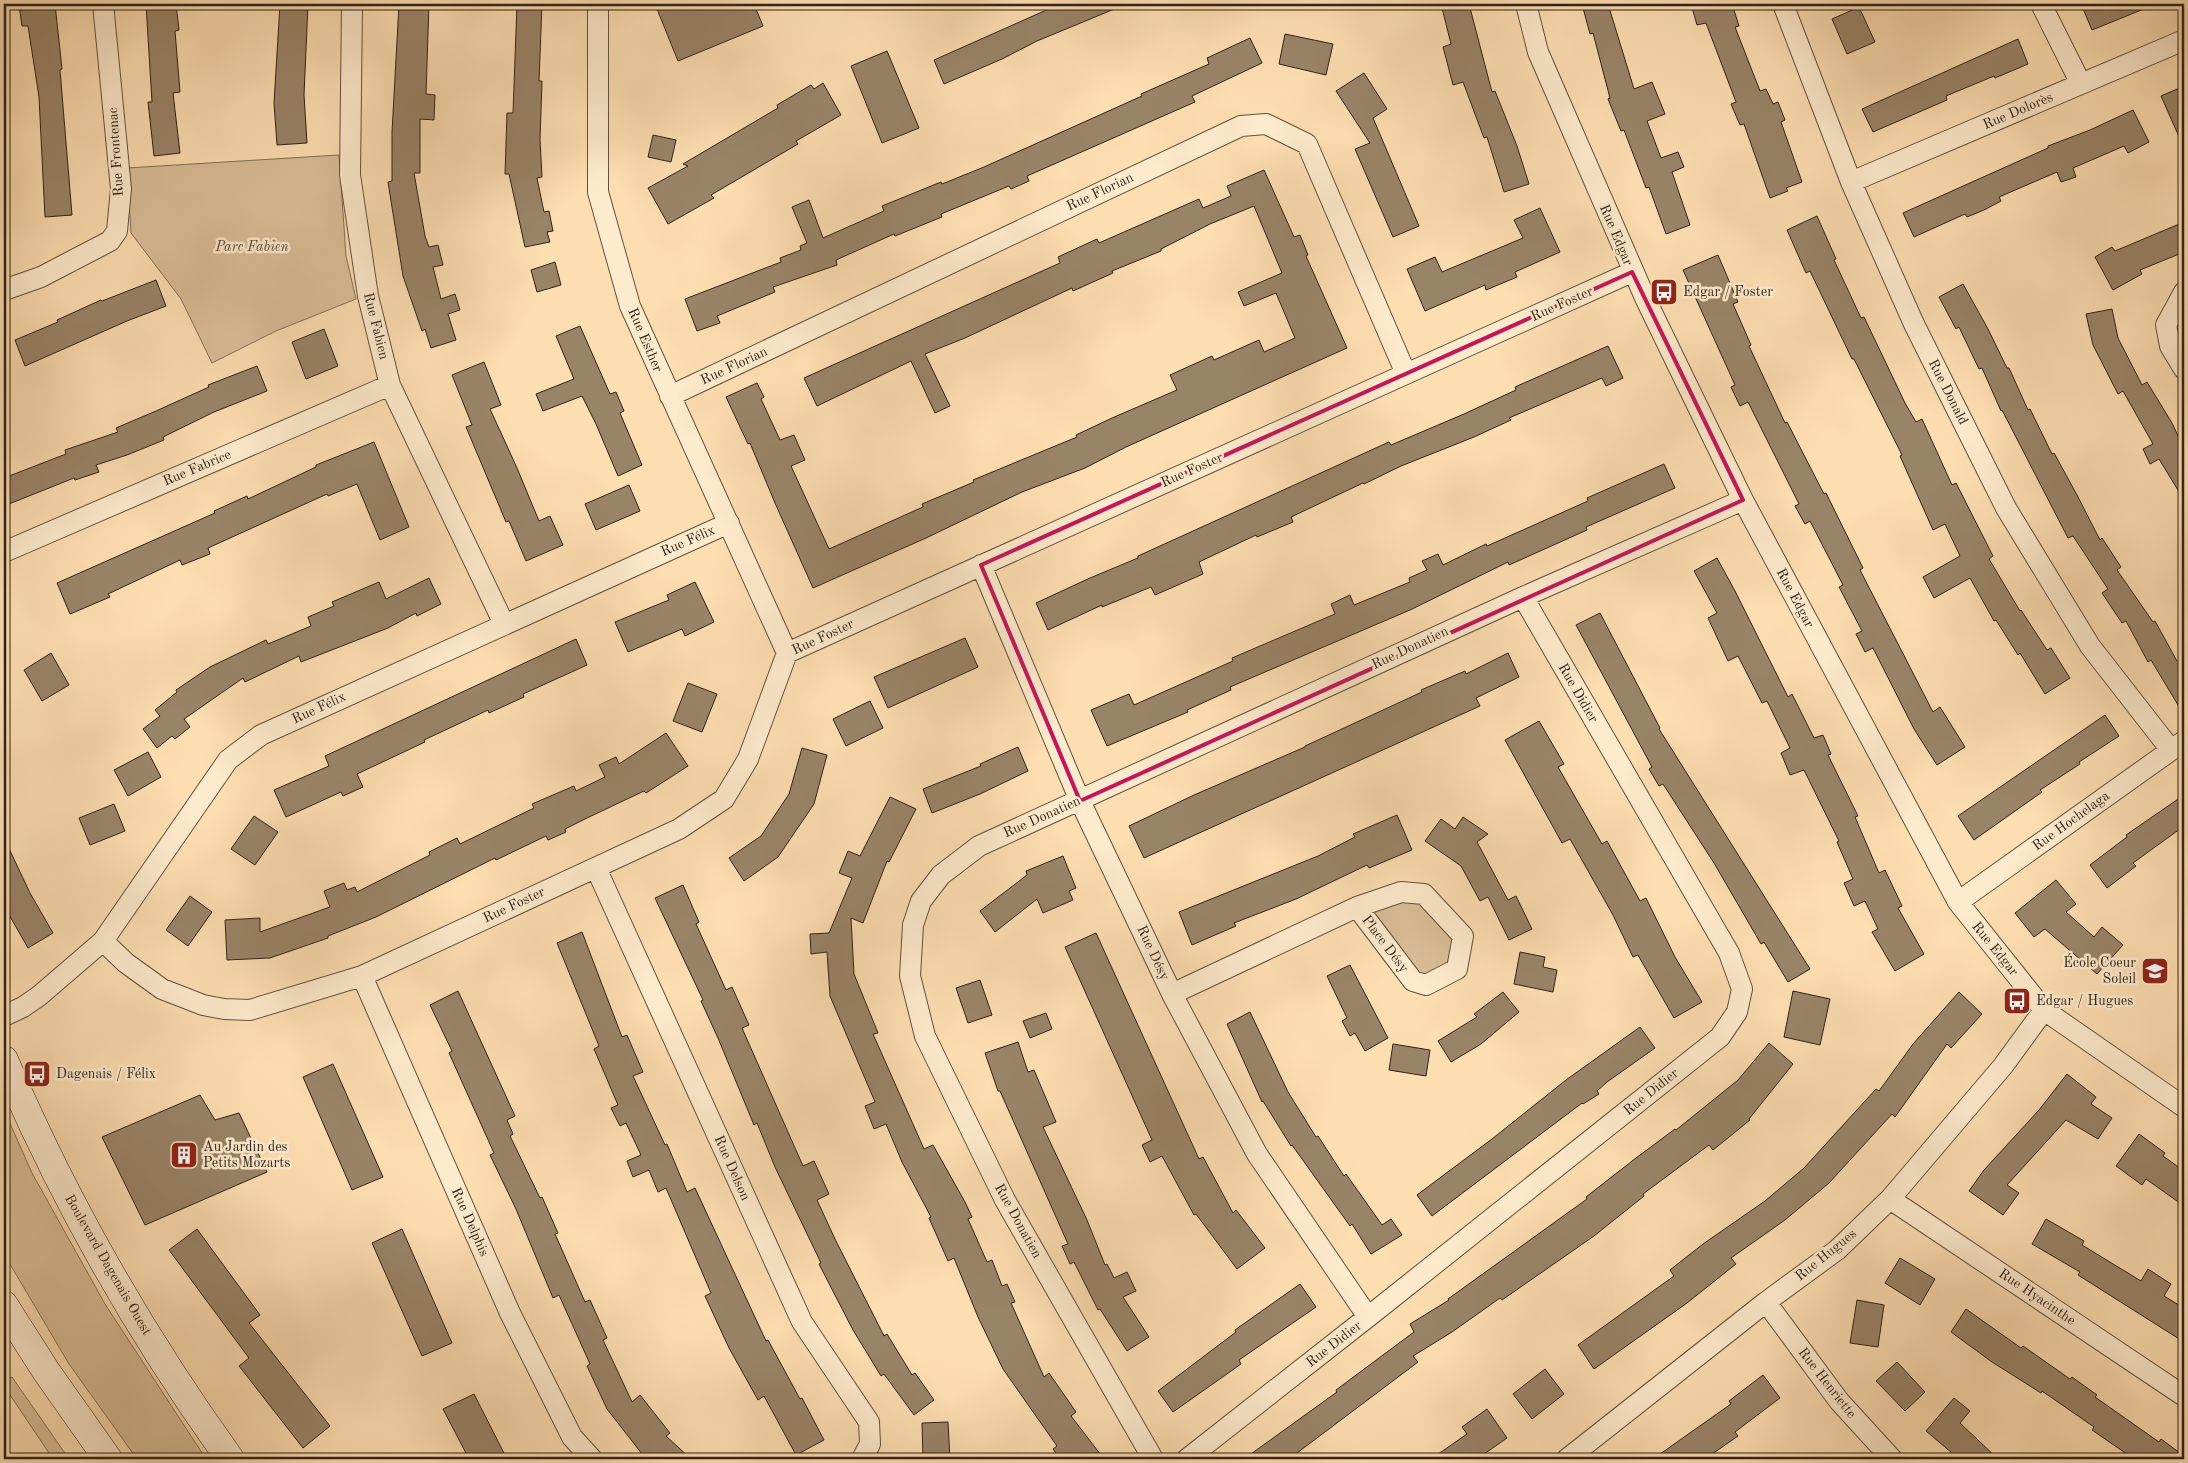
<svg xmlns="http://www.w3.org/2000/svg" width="2188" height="1463" font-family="'Old Standard TT',serif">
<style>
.green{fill:#dabe97;stroke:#847058}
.building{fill:#9a8468;stroke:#2f2219}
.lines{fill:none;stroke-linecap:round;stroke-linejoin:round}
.minor-casing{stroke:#62513f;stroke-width:22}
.secondary-casing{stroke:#2f2219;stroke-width:29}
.minor{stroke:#feeacc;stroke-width:20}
.secondary{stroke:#feeacc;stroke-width:28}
.marked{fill:none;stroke:#c2185b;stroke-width:4;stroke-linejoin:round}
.labels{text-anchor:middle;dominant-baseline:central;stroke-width:5;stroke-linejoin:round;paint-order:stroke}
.street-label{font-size:14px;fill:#2f2219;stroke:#feeacc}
.park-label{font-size:14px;font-style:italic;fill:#5a4938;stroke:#feeacc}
.poi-label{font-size:14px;fill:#2f2219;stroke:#feeacc;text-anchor:start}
</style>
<rect width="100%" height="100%" fill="#fddeb1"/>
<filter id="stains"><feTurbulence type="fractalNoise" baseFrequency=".004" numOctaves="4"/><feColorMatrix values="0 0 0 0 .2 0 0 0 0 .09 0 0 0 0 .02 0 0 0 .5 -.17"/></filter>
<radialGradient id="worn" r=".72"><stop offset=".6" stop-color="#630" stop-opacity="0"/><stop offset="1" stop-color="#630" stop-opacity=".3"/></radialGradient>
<path class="green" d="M339,155L346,256L356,299L276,331L212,363L181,299L131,233L127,168Z
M1424,894L1463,936L1457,969L1426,985L1357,907Z
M4,1110L32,1173L105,1304L206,1459H137L69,1364L4,1254Z
M12,1377L69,1459H53L4,1386V1382Z"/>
<path class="building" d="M33,4H55L62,69L60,70L72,215L45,217L39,97L28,26H22L19,5Z
M146,4H176L179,30L175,31L180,92L173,93L180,153L154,156L148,102H152Z
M280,4H308L304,95L307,143L277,145L274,103Z
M399,4H429L426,94L435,95L434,120L420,119V173H414L425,236L429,247L438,245L443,265L433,267L441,299L455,294L460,310L448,314L456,340L431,348L425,329L422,331L403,276L388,182L392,181V132Z
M517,4H542L539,81H542L540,140L542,177L537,178L544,212L549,211L553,231L547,232L550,242L525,247L509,174H505L507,113H513Z
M655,4H754L763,26L678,61Z
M1060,4L1124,5L1037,41L1002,59L944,84L934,60Z
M1441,4H1469L1492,92L1495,91L1517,146L1529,184L1504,192L1487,137L1484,138L1463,82L1453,85L1443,47L1451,44Z
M1582,4H1608L1634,89L1652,82L1665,114L1647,121L1661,158L1678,152L1684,167L1672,172L1690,225L1666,234L1649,187L1646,188L1624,130L1621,131L1608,99L1610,98L1593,33L1590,34Z
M1691,4H1732L1739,26L1735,27L1760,91L1766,89L1773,104L1778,102L1785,120L1781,122L1802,182L1786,188L1788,191L1770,198L1744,124L1740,125L1731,104L1736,102L1706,23L1697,25Z
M2081,4H2156L2092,30Z
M1859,7L1875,42L1847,54L1832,19Z
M1285,34L1333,44L1326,75L1279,64Z
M1250,38L1262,63L1192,96L1195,102L1027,176L1029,181L1011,189L1009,186L941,214L942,217L895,236L894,234L836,260L837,265L773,287L775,292L717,316L720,323L697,331L685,299L781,262L780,258L801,250L800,246L807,243L792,207L809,200L823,238L884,211L882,206L941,182L942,184L984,167L1142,96L1141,94L1209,64L1207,58Z
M2018,39L2028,64L1995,78L1994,76L1946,96L1947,100L1873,132L1862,109Z
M887,51L919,128L882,143L851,66Z
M1364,73L1387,109L1373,118L1419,226L1393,237L1355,149L1370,143L1336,91Z
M823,83L841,115L796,141L798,144L711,195L714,198L668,224L648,188L688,166L683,164L778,108L777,105L811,85L814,89Z
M2184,86V148L2161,96Z
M2133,110L2149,142L2128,153L2124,146L2073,168L2076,177L2061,182L2057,172L1999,197L2001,201L1984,210L1967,217L1965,214L1914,237L1903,213L2048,148V146L2090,130Z
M653,135L676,140L671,162L648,157Z
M1264,170L1294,237L1300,235L1308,255L1306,256L1347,348L1126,447L1085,468L1022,492L926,538L813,588L775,503L750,443L748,444L726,397L757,383L764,397L761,399L780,440L794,435L805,460L791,466L829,549L923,507L922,504L974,482L973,480L1077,437L1076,435L1112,418L1177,390L1170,375L1212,356L1214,360L1259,340L1264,352L1295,338L1276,293L1244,306L1238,292L1282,273L1254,206L1210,224L1161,249V251L1112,271L1113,273L1073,291L1072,288L965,338L925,354L950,406L935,413L911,361L817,406L804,378L1060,263L1058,257L1097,239L1099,243L1199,199L1203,208L1231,196L1227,186Z
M1540,208L1560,252L1515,272L1517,277L1486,290L1485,285L1425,311L1407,269L1435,257L1442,272L1523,238L1514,220Z
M1817,216L1836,259L1834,260L1861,318L1864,317L1905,403L1916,422L1922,419L1952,485L1956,483L1993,556L1989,559L2020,611L2021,610L2047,650L2051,648L2070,678L2045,694L2020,653L2018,655L1996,620L1994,621L1970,578L1934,598L1923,577L1960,556L1945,524L1933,530L1900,456L1902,455L1854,359H1852L1810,271L1806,273L1787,230Z
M2184,222V252L2140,270L2142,274L2113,290L2095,257L2112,247L2115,251Z
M1718,255L1738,302L1733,304L1751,345L1749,346L1785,423L1787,422L1824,494L1826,493L1863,568L1860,570L1933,712L1940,707L1965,747L1937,765L1914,729L1873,648L1865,652L1856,634L1862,631L1839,587L1843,585L1810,521L1805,524L1795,506L1799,504L1748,402L1740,406L1731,387L1735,385L1683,270Z
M555,262L561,285L537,292L531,270Z
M156,280L166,306L127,321L25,366L15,340L58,322L57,320L101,300L102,301Z
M1963,284L1988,329L2007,368H2009L2028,410L2030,409L2052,454L2054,453L2077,495L2100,540L2102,538L2121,567L2117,570L2153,622L2155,621L2177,661L2184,657V715L2151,660L2148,662L2126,621L2122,623L2102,593L2108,589L2073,536L2068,538L2002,410L2001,411L1982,368L1979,369L1959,327L1956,329L1939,297Z
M2112,309L2118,338L2142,385L2147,382L2172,423L2184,449V500L2159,459L2150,464L2143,449L2153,444L2123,391L2118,394L2093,345L2086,314Z
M580,326L610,394L616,392L624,411L620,413L642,465L618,476L596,424L582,396L543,411L536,394L574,379L556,336Z
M324,329L338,366L306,379L292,342Z
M1608,346L1623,378L1606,386L1602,378L1509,418L1511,420L1474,437L1401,466L1364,484L1363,483L1291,517L1293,522L1257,537L1256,535L1199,562L1203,574L1155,595L1151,587L1102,607V605L1048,630L1036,603L1090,578L1138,558V556L1389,442L1391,445L1464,414L1516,390L1515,387Z
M484,362L501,405L490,409L517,468L539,521L550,516L563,545L526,561L509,521L506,522L466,427L472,425L452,375Z
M257,366L267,391L214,412L163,437L164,440L127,455L96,465L99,472L75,480L74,478L4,506V478L66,454L65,450L118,432L116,428L156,411L209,387L208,385Z
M374,442L409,527L380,540L357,484L328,496L327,494L208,548L210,554L182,565L180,560L108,594L110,597L70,614L57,583L215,513L214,511L247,496L248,499L316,467V465Z
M1664,464L1675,488L1586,527L1587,530L1509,565L1508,562L1410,610L1230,687L1231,690L1187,710L1188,712L1107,746L1091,710L1129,694L1134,705L1233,661L1232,658L1335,614L1331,604L1350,595L1354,605L1410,582L1409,578L1427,570L1422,561L1438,554L1443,565L1486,544L1487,546L1588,501L1587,498Z
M629,485L640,511L596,530L585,504Z
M1717,558L1735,591L1788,697L1792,694L1814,738L1823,735L1831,754L1828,755L1858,816L1855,817L1879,873L1885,870L1902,906L1898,908L1924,954L1895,971L1872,932L1878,929L1865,901L1854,906L1844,883L1853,879L1837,842L1839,841L1804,770L1790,775L1781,753L1790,748L1767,701L1762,703L1738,656L1728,661L1708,618L1717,613L1694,571Z
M429,578L441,604L417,616L416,613L388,628L301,662L299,656L245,682L243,678L184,719L190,727L175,739L172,736L157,748L143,729L160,716L155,710L177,692L176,690L210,667L266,640L268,644L311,626L308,617L334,606L332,602L379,582L386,599Z
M695,582L714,622L685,636L682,629L628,652L615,622L669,600L667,595Z
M1600,613L1660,728L1659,729L1810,969L1788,982L1764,942L1761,944L1714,863L1663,784L1659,786L1649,769L1652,767L1576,625Z
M965,638L978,667L888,708L874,677Z
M576,639L587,665L523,694L524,697L489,713L488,710L424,740L425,742L357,774L363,787L343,796L341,792L286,817L274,790L329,766L325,756Z
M51,653L69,685L42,701L24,670Z
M1508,653L1519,677L1476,698L1480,706L1144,858L1129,826L1194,795L1305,747V746L1422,692L1421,690L1465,671L1466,674Z
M688,683L717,694L702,732L673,721Z
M870,701L883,728L846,746L833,719Z
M2105,715L2119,736L2079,762L2080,764L2040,790L2042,792L1974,840L1958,816Z
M1539,721L1564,764L1558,767L1602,844L1607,841L1640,901L1646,898L1675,957L1702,1002L1674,1018L1638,955L1633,957L1613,915L1570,839L1562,843L1505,740Z
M666,733L688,766L646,793L644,791L587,818L565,829L566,832L548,840L546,836L496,860L495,858L376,917L328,936V938L270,958L227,960L225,920L260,918V932L330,907L324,891L344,883L347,890L355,887L357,892L430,855L429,852L457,838L460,844L534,808L532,804L574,786L576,791L605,777L599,765L616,757L619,764Z
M1018,747L1028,771L980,794L932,813L923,789L981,766L980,764Z
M802,748L827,755L814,804L778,857L744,881L729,858L761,836L789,794Z
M148,752L161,777L128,796L114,770Z
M2184,795V826L2133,863L2136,866L2107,888L2090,865L2127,837L2126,835Z
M890,797L916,809L889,862L887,861L863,923L851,918L854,974L878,1033L873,1034L924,1149L933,1145L965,1202L972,1217L968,1219L987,1262L992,1260L1002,1286L1007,1284L1015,1302L1011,1303L1044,1377L1049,1373L1076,1412L1071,1416L1104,1459H1060L1053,1449L1057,1446L1003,1369L978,1317L954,1258L948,1261L929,1218L931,1217L902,1162L886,1124L874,1129L865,1106L875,1102L830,996L827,952L811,954L810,934L829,933L852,878L839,873L848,851L860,856Z
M114,804L125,831L90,845L79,818Z
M1397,815L1412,850L1369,868L1367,865L1296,899L1234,923L1236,926L1192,945L1179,912L1318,856L1355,837L1353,834Z
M254,816L278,832L255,865L231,849Z
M1463,817L1488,834L1477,842L1508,900L1516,896L1532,929L1509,940L1488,897L1480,901L1461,866L1425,841L1441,819L1455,829Z
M4,838L30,893L53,933L28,948L4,906Z
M1063,856L1076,888L1069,891L1073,900L1043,913L1037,899L995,932L980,911L1027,875L1026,871Z
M2056,880L2076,904L2066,912L2094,937L2102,927L2123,945L2097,974L2045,929L2034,937L2015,913Z
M683,885L699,922L696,924L726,990L732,987L749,1025L742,1028L803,1166L814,1161L829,1194L817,1200L835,1239L884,1336L887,1334L912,1375L915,1373L934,1400L914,1415L884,1374L881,1376L853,1330L819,1264L821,1263L775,1167L757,1123L754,1125L718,1038L701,1001L703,1000L655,898Z
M190,896L212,912L188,946L166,930Z
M582,932L622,1037L627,1035L643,1072L633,1076L665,1145L667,1144L687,1192L695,1188L766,1341L768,1340L800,1399L802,1398L824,1440L796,1455L764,1396L758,1400L729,1348L705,1296L711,1293L666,1188L658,1192L649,1170L633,1177L627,1161L641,1155L626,1123L620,1126L611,1108L618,1105L594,1049L599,1046L557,943Z
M1096,933L1199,1159L1203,1157L1233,1213L1236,1210L1265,1248L1237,1269L1196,1214L1194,1215L1162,1156L1150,1162L1142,1145L1152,1140L1065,947Z
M1520,952L1545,957L1543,967L1557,970L1553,992L1514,984Z
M1350,965L1388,1038L1365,1051L1355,1033L1350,1036L1342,1021L1347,1018L1327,976Z
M980,980L992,1015L968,1023L956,988Z
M458,991L515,1116L507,1120L513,1134L510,1136L540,1198L542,1197L558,1233L555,1234L585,1302L590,1300L607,1338L603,1340L632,1402L640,1395L670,1433L666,1436L691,1459H646L607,1409L587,1366L590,1364L559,1295L553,1298L516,1209L490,1155L494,1153L449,1053L452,1051L430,1005Z
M1793,991L1830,999L1820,1045L1784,1037Z
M1503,992L1519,1012L1481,1044L1451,1062L1438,1041L1477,1017L1474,1014Z
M1959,992L1982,1014L1951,1048L1947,1044L1895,1117L1892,1114L1829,1183L1785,1220L1731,1258L1736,1264L1687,1303L1594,1369L1578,1345L1674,1276L1670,1270L1703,1244L1765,1201L1804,1168L1876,1089L1879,1091L1913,1044Z
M1250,1012L1288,1092L1316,1137L1318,1136L1344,1176L1346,1174L1382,1225L1391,1219L1402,1235L1371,1254L1352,1224L1350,1226L1292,1145L1291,1146L1263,1101L1262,1102L1227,1024Z
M1046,1013L1052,1029L1030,1038L1023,1021Z
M1640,1027L1655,1048L1607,1082L1597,1091L1599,1094L1583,1104L1582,1103L1432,1216L1417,1195L1492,1139L1566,1080Z
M1018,1042L1028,1072L1034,1070L1056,1122L1043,1127L1087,1220L1105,1265L1107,1264L1114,1278L1127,1272L1136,1291L1123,1297L1149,1337L1127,1351L1100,1309L1098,1310L1074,1262L1070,1264L1062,1246L1068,1244L1000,1091H998L985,1053Z
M1769,1043L1793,1064L1749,1119L1750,1120L1713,1150L1709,1145L1643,1194L1644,1196L1594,1236L1502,1300L1500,1298L1452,1332L1413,1356L1418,1362L1289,1459H1244L1337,1392L1336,1390L1414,1332L1410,1324L1449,1300L1448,1299L1587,1199L1586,1197L1636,1158L1675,1129L1676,1130L1738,1080Z
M1393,1044L1430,1050L1426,1076L1389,1070Z
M333,1064L383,1177L352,1190L303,1077Z
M2067,1074L2096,1097L2091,1104L2112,1118L2098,1139L2066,1120L2007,1185L2019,1193L2003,1215L1969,1191L1984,1170L2039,1110Z
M200,1095L215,1120L239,1113L267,1172L145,1225L102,1137Z
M2139,1134L2165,1153L2163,1156L2184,1171V1206L2146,1179L2142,1185L2116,1166Z
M2046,1219L2084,1241L2082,1245L2141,1281L2148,1269L2171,1284L2164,1296L2184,1308V1342L2078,1275L2080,1272L2032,1244Z
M197,1229L260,1315L249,1323L330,1426L303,1448L239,1366L249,1358L169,1250Z
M402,1229L452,1343L422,1356L372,1243Z
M1900,1258L1935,1279L1920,1305L1885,1283Z
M1300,1284L1316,1307L1239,1360L1241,1364L1173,1412L1158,1391L1236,1332L1235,1330Z
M1857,1300L1884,1305L1878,1347L1850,1343Z
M1966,1309L2021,1348L2023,1346L2070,1379L2072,1377L2097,1395L2095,1397L2159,1442L2161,1439L2184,1456V1459H2134L2092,1430L2094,1427L2042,1391L2041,1393L1992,1362L1951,1332Z
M1897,1362L1925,1392L1905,1411L1876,1381Z
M1545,1369L1564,1394L1532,1419L1513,1394Z
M1763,1375L1780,1398L1735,1432L1738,1436L1705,1459H1653L1731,1404L1729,1401Z
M474,1394L507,1459H469L443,1409Z
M1954,1398L1970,1411L1960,1423L1998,1459H1959L1926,1431Z
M1487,1409L1507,1438L1477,1459H1431L1467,1434L1462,1427Z
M948,1422L950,1459H923L922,1423Z"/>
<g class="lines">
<g class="minor-casing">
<path id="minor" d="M352,4L350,175L368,296L390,385L504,624
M598,4V192L630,306L787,653
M1526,4L1538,52L1646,300L1743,500L1958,902L2044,1010L2184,1107
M1783,4L1851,182L1914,324L2006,508L2090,646L2171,750
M2041,4L2081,84
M1851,182L2184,40
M4,290L41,277L110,241L117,231L121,189L103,4
M2184,292L2166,325L2170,346L2184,369
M670,396L1241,126L1266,124L1307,144L1406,374
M4,552L390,385
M981,565L1080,801L1172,994L1257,1154L1368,1317
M596,868L802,1322L869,1422L870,1444L862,1459
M1958,902L2184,741
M103,941L126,963L162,989L203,1005L224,1009L250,1010L362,976L679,829L724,799L748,759L787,653L1632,272
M362,976L510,1313L572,1437L592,1459
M1172,994L1357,907L1401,892L1424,894L1463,936L1457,969L1426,985L1413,981L1357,907
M4,1016L23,1007L39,996L103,941L228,760L261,735L729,523
M1890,1199L2184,1396
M1766,1302L1839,1401L1892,1459
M1153,1459L1005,1200L925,1036L910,976L913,925L921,901L941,875L979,846L1523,597L1743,500
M1187,1459L1368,1317L1720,1037L1737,1012L1742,989L1729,953L1523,597
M1567,1459L1766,1302L1837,1250L1890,1199L2003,1066L2044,1010"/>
</g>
<g class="secondary-casing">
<path id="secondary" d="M4,1060C64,1201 141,1335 230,1459
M4,1305L46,1371L108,1459"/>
</g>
<use href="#minor" class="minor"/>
<use href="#secondary" class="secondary"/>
</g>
<path class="marked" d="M1632,272L1743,500L1080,801L981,565Z"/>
<defs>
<g id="bus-square" transform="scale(1.4375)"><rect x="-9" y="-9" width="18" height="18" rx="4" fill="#8f2418" stroke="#feeacc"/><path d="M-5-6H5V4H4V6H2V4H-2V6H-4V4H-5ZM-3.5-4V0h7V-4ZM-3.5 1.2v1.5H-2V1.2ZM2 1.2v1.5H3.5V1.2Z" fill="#fff"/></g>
<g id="school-square" transform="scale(1.4375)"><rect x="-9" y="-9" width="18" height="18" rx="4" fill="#8f2418" stroke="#feeacc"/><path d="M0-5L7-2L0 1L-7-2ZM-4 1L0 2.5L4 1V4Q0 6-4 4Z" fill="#fff"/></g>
<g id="building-square" transform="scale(1.4375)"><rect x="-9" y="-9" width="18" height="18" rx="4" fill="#8f2418" stroke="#feeacc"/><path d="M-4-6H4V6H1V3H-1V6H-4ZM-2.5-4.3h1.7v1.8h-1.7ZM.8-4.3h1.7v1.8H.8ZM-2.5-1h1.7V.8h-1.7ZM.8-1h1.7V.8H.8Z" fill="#fff"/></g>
</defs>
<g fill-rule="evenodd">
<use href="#bus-square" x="1664" y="292"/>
<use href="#school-square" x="2155" y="971"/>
<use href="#bus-square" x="2017" y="1001"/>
<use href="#bus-square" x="37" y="1074"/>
<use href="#building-square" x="184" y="1155"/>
</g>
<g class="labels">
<g class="street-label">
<text transform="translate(2018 111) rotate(-23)">Rue Dolorès</text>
<text transform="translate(116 152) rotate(-94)">Rue Frontenac</text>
<text transform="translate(1100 192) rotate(-25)">Rue Florian</text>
<text transform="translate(1616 235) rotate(67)">Rue Edgar</text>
<text transform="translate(1562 304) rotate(-24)">Rue Foster</text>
<text transform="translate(376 326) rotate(76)">Rue Fabien</text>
<text transform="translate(645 340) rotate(67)">Rue Esther</text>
<text transform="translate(734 366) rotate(-25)">Rue Florian</text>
<text transform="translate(1948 392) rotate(63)">Rue Donald</text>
<text transform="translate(197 468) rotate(-23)">Rue Fabrice</text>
<text transform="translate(1192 470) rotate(-24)">Rue Foster</text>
<text transform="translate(688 541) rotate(-24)">Rue Félix</text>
<text transform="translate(1795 598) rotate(62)">Rue Edgar</text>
<text transform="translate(823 637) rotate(-25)">Rue Foster</text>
<text transform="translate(1410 648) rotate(-25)">Rue Donatien</text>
<text transform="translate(1578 693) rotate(60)">Rue Didier</text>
<text transform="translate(319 708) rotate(-25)">Rue Félix</text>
<text transform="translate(1042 817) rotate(-24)">Rue Donatien</text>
<text transform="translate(2071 821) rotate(-36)">Rue Hochelaga</text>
<text transform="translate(514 905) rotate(-25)">Rue Foster</text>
<text transform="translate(1385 944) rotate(53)">Place Désy</text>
<text transform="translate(1995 949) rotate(51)">Rue Edgar</text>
<text transform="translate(1153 953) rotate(65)">Rue Désy</text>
<text transform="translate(1651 1092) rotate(-39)">Rue Didier</text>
<text transform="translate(732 1168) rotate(66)">Rue Delson</text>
<text transform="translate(1018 1221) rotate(61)">Rue Donatien</text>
<text transform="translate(470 1222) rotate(66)">Rue Delphis</text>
<text transform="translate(1826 1255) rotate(-39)">Rue Hugues</text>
<text transform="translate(108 1265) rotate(60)">Boulevard Dagenais Ouest</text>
<text transform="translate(2037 1297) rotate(34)">Rue Hyacinthe</text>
<text transform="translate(1334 1344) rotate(-38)">Rue Didier</text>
<text transform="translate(1827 1383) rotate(52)">Rue Henriette</text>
</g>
<g class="park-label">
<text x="252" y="247">Parc Fabien</text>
</g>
<g class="poi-label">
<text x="1683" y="292">Edgar / Foster</text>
<text x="2136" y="963" text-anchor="end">École Coeur<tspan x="2136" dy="16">Soleil</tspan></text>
<text x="2036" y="1001">Edgar / Hugues</text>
<text x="56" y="1074">Dagenais / Félix</text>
<text x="203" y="1147">Au Jardin des<tspan x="203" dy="16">Petits Mozarts</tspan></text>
</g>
</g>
<rect width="2188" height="1463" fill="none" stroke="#fddeb1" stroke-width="20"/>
<rect x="5" y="5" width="2178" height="1453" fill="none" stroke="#2f2219" stroke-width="2.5"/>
<rect x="10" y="10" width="2168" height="1443" fill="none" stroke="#2f2219"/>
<rect width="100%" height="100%" filter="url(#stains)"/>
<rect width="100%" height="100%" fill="url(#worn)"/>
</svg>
